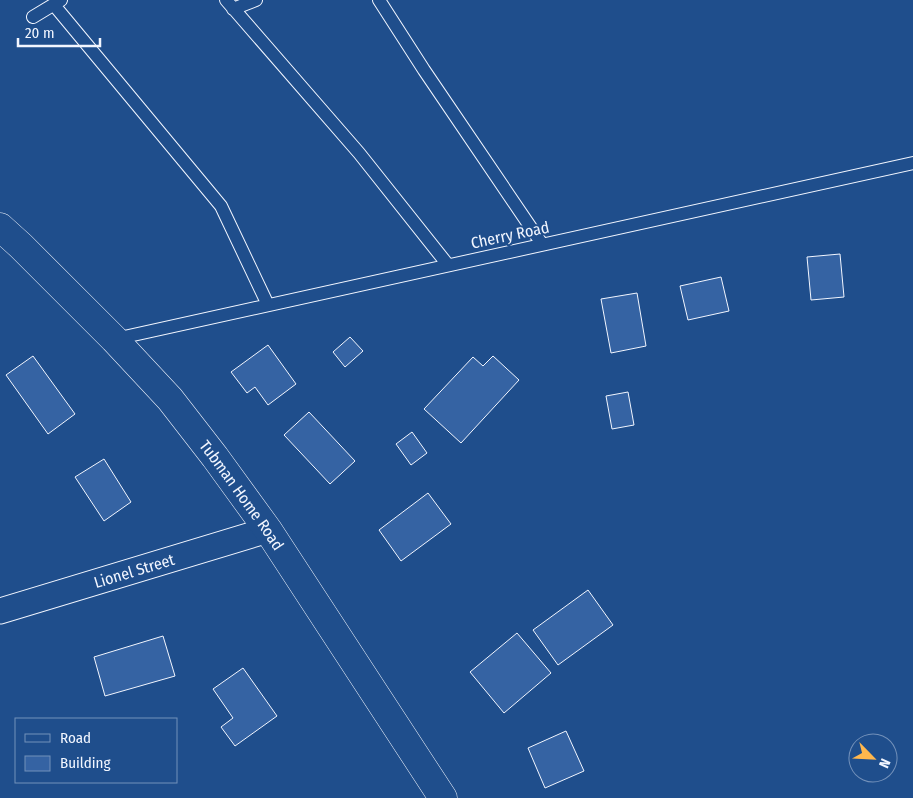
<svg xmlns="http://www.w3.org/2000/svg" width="913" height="798" font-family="'Fira Sans Condensed',sans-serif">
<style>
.building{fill:#3563a3;stroke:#f2f6ff}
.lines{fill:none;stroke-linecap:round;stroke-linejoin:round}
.service-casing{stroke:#f2f6ff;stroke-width:14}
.minor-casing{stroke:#f2f6ff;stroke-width:27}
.tertiary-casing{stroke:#f2f6ff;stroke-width:29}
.service{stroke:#1f4e8c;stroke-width:12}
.minor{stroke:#1f4e8c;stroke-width:25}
.tertiary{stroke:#1f4e8c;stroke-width:28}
.labels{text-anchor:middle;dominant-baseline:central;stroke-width:4;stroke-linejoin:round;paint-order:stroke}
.street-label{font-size:16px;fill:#f2f6ff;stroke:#1f4e8c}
</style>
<rect width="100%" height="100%" fill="#1f4e8c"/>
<path class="building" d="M840,254L844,297L811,300L807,257Z
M721,277L729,311L688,320L680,286Z
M637,293L646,346L611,353L601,299Z
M350,337L363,351L345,367L333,352Z
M268,345L296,384L268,405L255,387L247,393L231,372Z
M33,356L75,414L48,434L6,375Z
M493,356L519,380L461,443L424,409L473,357L483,366Z
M628,392L634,425L612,429L606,396Z
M309,412L355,461L330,484L284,435Z
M412,432L427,453L411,465L396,444Z
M104,459L131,502L104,521L75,477Z
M428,493L451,524L401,561L379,530Z
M588,590L613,625L558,665L533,630Z
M517,633L551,673L504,713L470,672Z
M163,636L175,676L105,696L94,657Z
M243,668L277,716L235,746L221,727L233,718L213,689Z
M566,731L584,771L545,788L528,748Z"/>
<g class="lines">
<g class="service-casing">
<path id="service" d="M226,0L359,153L448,265
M379,0L424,70L542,244
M54,5L221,206L268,305
M233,9L256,0
M33,17L61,0
M115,339L913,163"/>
</g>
<g class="minor-casing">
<g id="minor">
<path id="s1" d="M0,611L268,530"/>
</g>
</g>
<g class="tertiary-casing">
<g id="tertiary">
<path id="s2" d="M0,227L21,246L114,339L170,399L215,457L268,530L443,798"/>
</g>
</g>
<use href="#service" class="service"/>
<use href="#minor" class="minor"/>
<use href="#tertiary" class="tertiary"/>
</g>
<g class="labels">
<g class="street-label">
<text transform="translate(510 235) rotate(-12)">Cherry Road</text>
<text stroke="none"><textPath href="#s2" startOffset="362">Tubman Home Road</textPath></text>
<text stroke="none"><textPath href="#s1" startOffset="140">Lionel Street</textPath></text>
</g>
</g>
<rect x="15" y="718" width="162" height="65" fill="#1f4e8c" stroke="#7391ba"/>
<rect x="25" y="734" width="25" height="8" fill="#1f4e8c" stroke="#7391ba"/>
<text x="60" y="743" font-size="15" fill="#f2f6ff">Road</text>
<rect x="25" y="756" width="25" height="15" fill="#3563a3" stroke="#7391ba"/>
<text x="60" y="768" font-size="15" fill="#f2f6ff">Building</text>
<g transform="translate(873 758) rotate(114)"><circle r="24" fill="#1f4e8c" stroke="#7391ba"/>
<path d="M0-4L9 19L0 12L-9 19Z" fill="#ffb74d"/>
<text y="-8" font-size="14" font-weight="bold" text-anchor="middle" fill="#f2f6ff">N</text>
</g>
<path d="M18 38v8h82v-8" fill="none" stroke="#f2f6ff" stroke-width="2.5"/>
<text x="25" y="38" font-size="15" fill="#f2f6ff" stroke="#1f4e8c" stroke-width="4" paint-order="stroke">20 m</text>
</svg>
